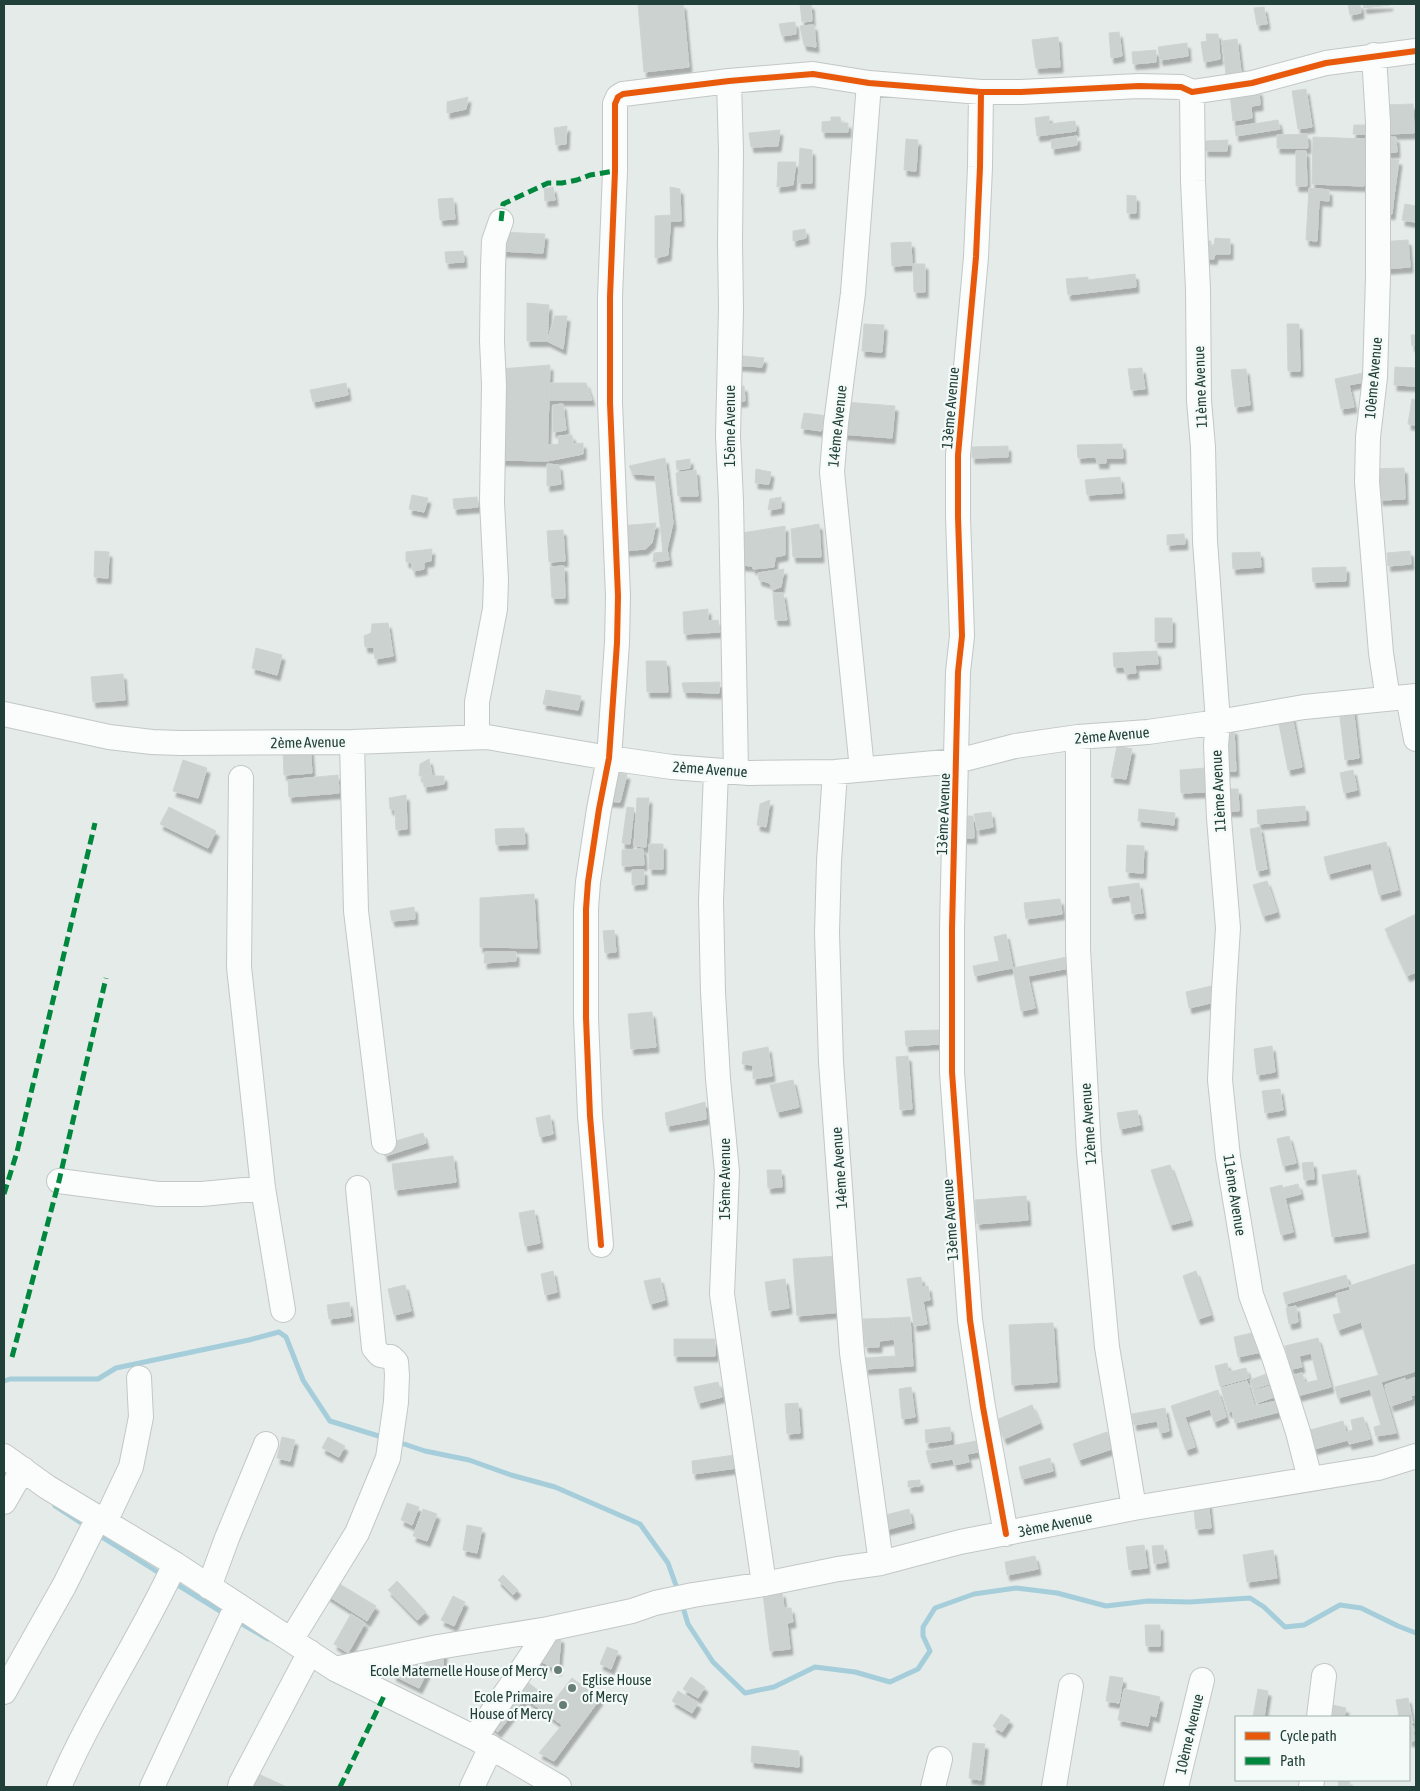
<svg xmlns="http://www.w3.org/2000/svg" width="1420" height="1791" font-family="'Asap Condensed',sans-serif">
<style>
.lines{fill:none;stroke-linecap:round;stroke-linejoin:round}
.stream{stroke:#a5ceda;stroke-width:5}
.building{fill:#ccd2d0;stroke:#ced4d2;filter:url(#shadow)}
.minor-casing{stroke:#c2c8c6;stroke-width:26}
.minor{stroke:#fbfcfc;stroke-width:24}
.quiet{stroke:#00873e;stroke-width:5;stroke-dasharray:10 5;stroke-linecap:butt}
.cycleway-casing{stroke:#f4faf7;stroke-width:9}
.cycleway{stroke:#e8590c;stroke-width:6}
.poi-dot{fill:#667c77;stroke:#f4faf7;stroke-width:2}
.labels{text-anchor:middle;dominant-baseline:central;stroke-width:4.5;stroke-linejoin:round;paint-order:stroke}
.street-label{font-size:15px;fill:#22403a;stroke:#f4faf7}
.poi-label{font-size:15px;fill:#22403a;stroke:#f4faf7;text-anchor:end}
</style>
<defs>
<filter id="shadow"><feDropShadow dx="3" dy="5.5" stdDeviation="1" flood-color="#0004"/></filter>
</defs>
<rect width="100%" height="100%" fill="#e5ebe9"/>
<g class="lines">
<path class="stream" d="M4,1381L10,1379H98L116,1368L249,1340L279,1332L286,1337L303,1380L330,1421L385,1438
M398,1442L425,1451L469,1460L511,1475L555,1487L640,1524L668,1563L678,1591
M55,1506L86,1526
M97,1534L164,1576
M173,1582L225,1614
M682,1604L688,1624L713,1662L745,1693L774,1687L815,1667L855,1672L890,1682L918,1669L930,1651L923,1636V1627L935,1608L974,1594L1016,1588L1057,1593L1106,1606L1148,1601L1190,1602L1250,1598L1264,1607L1285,1627L1304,1625L1340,1605L1361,1608L1398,1626L1416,1633
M237,1621L268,1639"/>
</g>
<path class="building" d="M638,4H683L689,67L644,72Z
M800,4H811L812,21L802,22Z
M1348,4H1360L1361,13L1350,15Z
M1363,4H1390V5L1364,8Z
M1264,7L1267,24L1257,25L1254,8Z
M795,22L796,34L782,36L779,24Z
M814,25L816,47L804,45L800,26Z
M1119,32L1122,56L1111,58L1109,33Z
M1206,34H1218L1220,59L1204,62L1201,42L1207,41Z
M1058,37L1060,67L1036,68L1032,40Z
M1237,39L1241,72L1226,74L1222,41Z
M1187,43L1188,56L1160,60L1158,47Z
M1156,50V62L1133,64L1132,52Z
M1306,89L1312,127L1298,129L1292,91Z
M1259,90L1260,105L1251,106L1252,118L1233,121L1230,94Z
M468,97L466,109L447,113V102Z
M1413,104L1414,133L1386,134L1385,105Z
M1049,116V124L1075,121L1076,131L1037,136L1035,118Z
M831,117H840L841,123H848V132H822V122L831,121Z
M1278,120L1280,129L1236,136L1235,127Z
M1354,125H1367V134H1353Z
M567,126L566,144L556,145L554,128Z
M780,130L778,146L751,147L749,133Z
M1307,134L1308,148H1277V135Z
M1077,136V145L1052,149L1051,140Z
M1313,137L1366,139L1364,186L1312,184Z
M1396,137L1397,152L1382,153L1380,138Z
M906,139L918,140L916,171L904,170Z
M1228,140L1227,151H1205V141Z
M800,148L812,150V183H798Z
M1296,151H1306L1307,186H1296Z
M1385,159L1399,160L1394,196L1381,194Z
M778,162H796L793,185L777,187Z
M553,187L555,200L545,201L544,189Z
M670,187L680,189L681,221H671Z
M1309,188L1329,190V201L1319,200L1317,241L1306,240Z
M1381,194L1394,196L1392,214L1379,213Z
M1127,195L1136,196V213H1127Z
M453,198L455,219L440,220L438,199Z
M1405,204L1416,206L1415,222L1402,220Z
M671,215L668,255L655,258V216Z
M805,229L806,238L793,241V231Z
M499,232L545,234L543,253L499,251Z
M1215,238L1230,239V254H1215L1214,259L1202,258V241H1211V245H1214Z
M1408,240L1410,267L1381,269L1379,242Z
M911,242L912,265L892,266L891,243Z
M463,251L464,262L446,263L445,252Z
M913,264H925V292H914Z
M1135,274L1136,287L1068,295L1066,279L1088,277V280Z
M527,303L549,305L547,341H527Z
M555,316H567L563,349L547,341Z
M864,324L884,325L882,352L862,351Z
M1287,324H1299L1300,371H1288Z
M1411,335H1416V345L1412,346Z
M735,355L764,358L762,367L735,365Z
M550,365L547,461L499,460L500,369Z
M1395,367L1416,368V386L1394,385Z
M1142,368L1145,389L1131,390L1128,369Z
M1246,369L1250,405L1235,407L1231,370Z
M1367,372L1369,381L1349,385L1354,407L1341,409L1335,379Z
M346,383L348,395L313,402L310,390Z
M550,383H586L592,400H549Z
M744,386L745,401L733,402L732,388Z
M1412,399L1416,400V425L1408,424Z
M845,402L895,406L892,438L842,434Z
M563,404L566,430L553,432V405Z
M804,413L828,416L821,431L801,428Z
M572,435L573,444L583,443V454L547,461L548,445L559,444L558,436Z
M1122,444L1123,458H1106V463H1097L1096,457L1078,458L1077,445Z
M1008,446V457L972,458V447Z
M665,458L673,523L667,549L669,560L653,562L654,553L663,552L655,475L633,474L629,466Z
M690,459V468L677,470L676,461Z
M547,464L559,465L561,484L547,486Z
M1404,468L1405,499L1380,500L1379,482H1372L1371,469Z
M756,469L771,472L769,484L755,483Z
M696,470L698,496H678L676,473Z
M1120,477L1122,493L1087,495L1085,480Z
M412,495L428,498L424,512L409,509Z
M477,497L478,507L454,509L453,499Z
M781,497V508L768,510L770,499Z
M656,523L652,543L645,549L621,551L619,526Z
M819,524L821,557H793L791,529Z
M785,526V555L775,557L774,567L753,569V566L740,565L736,534Z
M563,530L565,561L549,562L547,531Z
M1184,534L1185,544L1167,545V535Z
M432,549L431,561L424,562V569L413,571L411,562H406V552Z
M95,551L109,552L108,578L94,577Z
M1410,551L1411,564L1388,566L1387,553Z
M1260,552L1261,567L1233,569L1232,553Z
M564,566L565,598H552L550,567Z
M1346,567V581L1313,582L1312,568Z
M784,569L781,587L772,590L770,583L759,580L758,573Z
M773,593H783L787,620H775Z
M708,609V621L718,620L720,632L684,634L683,612Z
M1155,618H1172V642H1155Z
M388,623L393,656L375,659L374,647H365L364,636L371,633L372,624Z
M256,648L282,655L277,675L252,668Z
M1157,651L1158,664L1135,665L1136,673L1125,674L1124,667H1114L1113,653Z
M646,661H666L668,692H647Z
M123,674L125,700L93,702L91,677Z
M720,682L719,693L684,692L682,683Z
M546,690L581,696L578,710L543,704Z
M1353,707L1359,758L1345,760L1339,709Z
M1291,711L1302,767L1288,770L1277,714Z
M1234,729L1236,771H1224L1222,730Z
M310,745L312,773L284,775L283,747Z
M1117,746L1132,749L1126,779L1111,777Z
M429,759L432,775L419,776L420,764Z
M183,760L207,768L198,798L173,791Z
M1205,768L1206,792L1181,793L1180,770Z
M1353,770L1357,790L1344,793L1340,773Z
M610,772L627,774L620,802L607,801Z
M338,775L339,793L289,797L288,780Z
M423,776H444V784L424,787Z
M1224,789H1238L1239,811H1224Z
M406,795L407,829L396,830L395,810L390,809L389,798Z
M637,798H649L646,847L634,846Z
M770,800L766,827L757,825L760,804Z
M1305,806L1306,820L1258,824L1257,810Z
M169,807L216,831L208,848L160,824Z
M627,807L634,808L630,844L622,843Z
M1139,809L1175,813L1174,825L1138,821Z
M991,812L993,827L977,830L974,814Z
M959,816H973L974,838H960Z
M1260,827L1267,869L1257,871L1250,829Z
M524,828L525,844L496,845L495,829Z
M1386,842L1398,890L1379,895L1371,863L1328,874L1324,857Z
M649,844H663V869H649Z
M1127,845L1144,846L1143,873L1126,872Z
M643,849L644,865L622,866V850Z
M632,870H644V884L632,885Z
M1267,881L1277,912L1263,916L1253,885Z
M1139,883L1143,913L1132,914L1130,895L1110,898L1108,887Z
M534,894L537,948L480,947V898Z
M1060,899L1062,914L1026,919L1024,903Z
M414,907L415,919L392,921L390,911Z
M1416,914V931L1414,932L1416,936V972L1407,976L1385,929Z
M614,930L616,952L605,953L603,931Z
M1006,934L1013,968L1001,970L994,937Z
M485,952H516V961L484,963Z
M1067,957L1069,968L1028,976L1035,1008L1021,1011L1013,968Z
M999,961L1001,970L975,976L973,966Z
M1211,986L1215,1002L1189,1008L1186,992Z
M652,1012L656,1047L631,1049L628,1014Z
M939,1030L940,1044L906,1046L905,1031Z
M1272,1046L1275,1072L1257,1075L1254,1049Z
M768,1047L772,1076L753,1079V1065L742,1064L743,1052Z
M908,1056L912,1109L900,1110L896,1057Z
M793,1080L799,1107L777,1112L770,1085Z
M1280,1089L1283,1110L1265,1113L1262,1091Z
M705,1102L706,1119L667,1126L665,1113Z
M1137,1110L1140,1125L1120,1129L1117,1113Z
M550,1115L553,1134L540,1137L536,1118Z
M423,1133L426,1143L385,1156L382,1145Z
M1289,1136L1296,1163L1283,1166L1277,1139Z
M453,1156L456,1182L395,1190L392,1164Z
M1313,1162L1314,1179L1304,1180L1302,1163Z
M1170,1165L1190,1220L1170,1225L1151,1170Z
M767,1170H781L782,1187L768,1188Z
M1356,1170L1366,1232L1332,1237L1322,1175Z
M1298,1184L1301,1194L1285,1198L1282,1188Z
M1282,1185L1293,1232L1281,1235L1270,1188Z
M1026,1196L1028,1220L977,1224L975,1200Z
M534,1210L540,1243L525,1246L519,1213Z
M837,1256L842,1312L797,1316L793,1259Z
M1415,1264L1416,1371L1381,1382L1349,1286Z
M553,1271L557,1292L545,1295L541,1274Z
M1196,1271L1211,1315L1198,1319L1183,1276Z
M1346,1275L1349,1286L1286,1304L1283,1293Z
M921,1277L922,1287L928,1286L930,1300L923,1301L927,1324L914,1326L907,1279Z
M660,1278L665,1300L650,1304L644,1281Z
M785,1279L789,1308L769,1311L765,1282Z
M405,1285L411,1311L394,1315L388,1289Z
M1351,1290L1361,1322L1338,1330L1333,1315L1341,1313L1336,1294Z
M349,1302L351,1316L329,1319L327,1305Z
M1296,1306L1298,1322L1289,1324L1286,1308Z
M910,1317L913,1366L896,1367L893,1318Z
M893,1318L894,1339L879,1341V1347H865L863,1319Z
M1053,1323L1057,1382L1012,1385L1009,1325Z
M1257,1332L1261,1352L1238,1357L1234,1337Z
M1318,1338L1331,1387L1297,1396L1292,1376L1302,1373L1305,1383L1318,1380L1311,1353L1299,1356L1302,1367L1291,1369L1285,1346Z
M674,1339H715V1356H674Z
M895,1356L896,1367L865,1369V1358Z
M1227,1363L1229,1372L1246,1368L1249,1378L1220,1386L1215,1366Z
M1266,1374L1269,1384L1253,1389L1250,1380Z
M1379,1375L1396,1433L1376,1436L1374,1427L1381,1425L1370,1389L1338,1398L1335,1387Z
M1416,1377V1394L1411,1396L1406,1381Z
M1405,1378L1412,1399L1391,1406L1385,1385Z
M1247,1381L1254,1405L1228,1412L1221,1388Z
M718,1382L722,1397L698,1403L694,1387Z
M1270,1386L1274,1397L1257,1403L1253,1391Z
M911,1387L915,1417L902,1419L899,1389Z
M1218,1390L1226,1417L1214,1422L1210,1409L1185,1417L1195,1447L1186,1450L1171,1406Z
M1276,1401L1279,1412L1235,1423L1232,1411Z
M798,1403L800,1433L787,1434L785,1404Z
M1032,1405L1040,1423L1004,1439L996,1420Z
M1165,1408L1169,1431L1160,1433L1157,1421L1134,1425L1132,1414Z
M1363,1417L1370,1439L1349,1444L1346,1432L1353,1430L1351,1420Z
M1343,1421L1348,1440L1314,1449L1310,1430Z
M950,1427L951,1440L926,1443L925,1430Z
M1107,1432L1112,1449L1079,1460L1073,1444Z
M282,1437L295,1440L290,1461L277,1458Z
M328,1437L345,1446L339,1457L322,1448Z
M976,1441L978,1452L967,1454L969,1462L954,1465L953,1459L929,1463L926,1451Z
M735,1455L737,1468L693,1474L692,1461Z
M1050,1458L1053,1471L1022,1479L1019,1467Z
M920,1480V1486L908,1487V1481Z
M1208,1499L1211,1528L1196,1529L1193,1500Z
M407,1503L419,1507L412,1525L401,1520Z
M423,1509L437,1514L427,1541L413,1536Z
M909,1509L912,1523L885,1530L882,1516Z
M467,1525L482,1528L477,1553L463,1550Z
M1144,1545L1147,1568L1129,1570L1126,1547Z
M1163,1545L1166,1562L1154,1564L1152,1546Z
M1273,1550L1277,1578L1247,1582L1243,1555Z
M1035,1556L1038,1569L1007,1575L1005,1562Z
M503,1575L518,1590L513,1595L498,1580Z
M330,1578L376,1606L367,1621L322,1592Z
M397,1581L426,1612L417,1620L388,1590Z
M782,1592L784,1608H791L793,1622L787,1623L790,1649L770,1651L763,1594Z
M453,1596L465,1602L454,1626L441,1620Z
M351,1614L365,1623L348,1653L334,1644Z
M1145,1625H1160V1646H1146Z
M551,1634L561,1638L558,1670L536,1659Z
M607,1647L618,1651L611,1669L600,1664Z
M426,1651L444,1652L443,1667L425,1665Z
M402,1657L428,1670L419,1688L393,1675Z
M1110,1676L1123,1678L1119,1703L1106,1701Z
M521,1677L553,1702L572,1678L600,1699L554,1761L539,1753L562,1725L525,1698L498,1732L486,1722Z
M691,1677L705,1687L698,1698L683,1689Z
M1124,1689L1160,1697L1156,1717L1150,1715L1148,1726L1118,1720Z
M1258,1689L1268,1691L1264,1717H1253Z
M678,1691L698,1703L692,1713L672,1701Z
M1408,1698L1411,1714L1399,1716L1396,1700Z
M1328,1704L1346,1708L1344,1717L1326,1715Z
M1001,1714L1010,1720L1002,1732L993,1726Z
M1411,1714L1413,1723H1409V1717H1388Z
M1409,1726H1413L1414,1741H1409Z
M973,1743L985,1744L981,1780L969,1778Z
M752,1746L799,1751V1767L751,1762Z
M256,1773L287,1787H249Z
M1338,1780H1349L1350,1787H1339Z"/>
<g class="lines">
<g class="minor-casing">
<path id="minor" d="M1374,55L1378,122V277L1375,377L1368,437L1367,482L1381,653L1388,699
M729,81L731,151L730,243L731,308L728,436L731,501L736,771
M981,92L980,167L976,257L958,455V517L962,636L958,672L952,929V1072L970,1320L983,1407L1006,1534
M1192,92L1193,181L1198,289L1199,401L1203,447L1205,541L1218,722L1216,745L1219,818L1228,928L1224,990L1220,1080L1228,1157L1251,1295L1274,1357L1298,1432L1310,1479
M1408,697L1416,739
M4,714L109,737L152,742L180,743L352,742L487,737L609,758L672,767L749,773L835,772L957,761L1015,746L1078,737L1148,732L1218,722L1304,707L1416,696
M477,737V702L495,609L496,580L492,502L494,385L492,341L493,268L494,241L501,221
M1078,737V949L1089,1152L1107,1347L1134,1508
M352,742L356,911L384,1142
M862,769L832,472L836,423L853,293L869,83
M716,771L711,901L713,992L718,1079L727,1172L722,1294L764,1584
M835,772L829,861L827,933L831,1062L852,1353L881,1563
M241,778L239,967L263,1188L283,1310
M59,1181L158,1194H202L263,1188
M601,1245L590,1116L586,1018V909L588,882L599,809L609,758L617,643L618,596L610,403V297L615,171V104L618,97L623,94L729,81L813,74L869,83L981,92H1021L1139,86L1181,87L1192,92L1252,83L1326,63L1416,51
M4,1456L47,1487L175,1564L335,1669L475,1738L559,1787
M4,1502L23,1469
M105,1522L131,1467L141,1417L139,1378
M209,1587L227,1538L266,1444
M291,1640L357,1533L388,1458L396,1402L397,1375L396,1362L391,1357L380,1355L374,1348L358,1188
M335,1669L438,1647L548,1629L632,1611L655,1603L693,1595L764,1584L838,1569L881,1563L960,1542L1134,1508L1378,1468L1416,1456
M4,1692L64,1586L98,1518
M1319,1717L1324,1676
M475,1738C499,1701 526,1667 548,1629
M59,1787C92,1710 140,1640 175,1564
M152,1787L237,1605
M240,1787L241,1783L310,1652
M472,1787L491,1747
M933,1787L940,1759
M1054,1787L1071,1686
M1176,1787L1202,1680
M1311,1787L1312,1780"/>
</g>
<use href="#minor" class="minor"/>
<path class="quiet" d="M501,221L503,204L548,183H562L577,180L590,175L615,171
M4,1194L17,1152L95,823
M12,1357L59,1181L106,978
M340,1787L385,1694"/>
<g class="cycleway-casing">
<path id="cycleway" d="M981,92L980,167L976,257L958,455V517L962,636L958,672L952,929V1072L970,1320L983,1407L1006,1534
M601,1245L590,1116L586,1018V909L588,882L599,809L609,758L617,643L618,596L610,403V297L615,171V104L618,97L623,94L729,81L813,74L869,83L981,92H1021L1139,86L1181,87L1192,92L1252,83L1326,63L1416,51"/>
</g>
<use href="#cycleway" class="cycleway"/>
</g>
<g class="poi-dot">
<circle cx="558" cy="1670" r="5"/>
<circle cx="572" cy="1688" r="5"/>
<circle cx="563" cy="1705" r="5"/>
</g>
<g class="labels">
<g class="street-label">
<text transform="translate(1373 378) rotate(-85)">10ème Avenue</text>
<text transform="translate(1200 387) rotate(-92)">11ème Avenue</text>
<text transform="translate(950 408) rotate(-85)">13ème Avenue</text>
<text transform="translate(729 426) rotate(-90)">15ème Avenue</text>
<text transform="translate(837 426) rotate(-84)">14ème Avenue</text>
<text transform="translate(1112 735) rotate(-5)">2ème Avenue</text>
<text transform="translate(308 742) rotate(-1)">2ème Avenue</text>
<text transform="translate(710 769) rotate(4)">2ème Avenue</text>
<text transform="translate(1218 791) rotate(-93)">11ème Avenue</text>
<text transform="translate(943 814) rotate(-88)">13ème Avenue</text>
<text transform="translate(1088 1124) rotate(-94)">12ème Avenue</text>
<text transform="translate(839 1168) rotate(-94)">14ème Avenue</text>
<text transform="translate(724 1179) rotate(-90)">15ème Avenue</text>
<text transform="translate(1235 1195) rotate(81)">11ème Avenue</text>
<text transform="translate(950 1220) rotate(-94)">13ème Avenue</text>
<text transform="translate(1055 1524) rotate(-12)">3ème Avenue</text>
<text transform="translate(1189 1734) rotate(-77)">10ème Avenue</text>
</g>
<g class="poi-label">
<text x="548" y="1670">Ecole Maternelle House of Mercy</text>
<text x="582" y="1679" text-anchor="start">Eglise House<tspan x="582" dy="17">of Mercy</tspan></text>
<text x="553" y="1696">Ecole Primaire<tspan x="553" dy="17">House of Mercy</tspan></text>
</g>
</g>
<rect width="1420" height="1791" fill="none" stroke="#22403a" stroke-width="10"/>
<rect x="1235" y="1716" width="175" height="65" fill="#f4faf7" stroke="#a0b0ab"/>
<rect x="1245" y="1732" width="25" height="8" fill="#e8590c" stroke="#a0b0ab"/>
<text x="1280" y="1741" font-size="15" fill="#22403a">Cycle path</text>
<rect x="1245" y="1757" width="25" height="8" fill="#00873e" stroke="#a0b0ab"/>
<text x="1280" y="1766" font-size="15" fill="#22403a">Path</text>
</svg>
